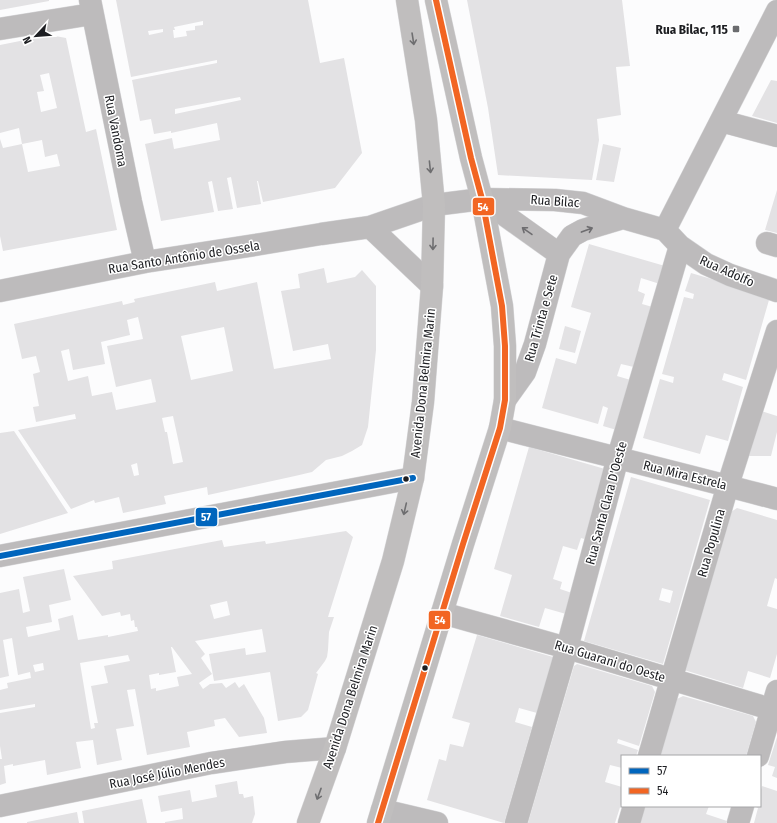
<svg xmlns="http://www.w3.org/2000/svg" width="777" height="823" font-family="'Fira Sans Condensed',sans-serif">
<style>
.building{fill:#e3e2e4;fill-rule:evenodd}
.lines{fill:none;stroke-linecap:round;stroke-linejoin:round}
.street-casing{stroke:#d8d8da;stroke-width:23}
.primary-casing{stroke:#d8d8da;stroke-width:23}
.street{stroke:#bdbbbc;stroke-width:22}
.primary{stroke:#c0bebe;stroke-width:22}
.bus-1-casing{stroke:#fff;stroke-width:9}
.bus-2-casing{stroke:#fff;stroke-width:9}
.bus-1{stroke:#0065bd;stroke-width:6}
.bus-2{stroke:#f26522;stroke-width:6}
.oneway{stroke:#6e6e70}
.oneway2{stroke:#6d6c6f}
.poi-dot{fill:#6b6c6f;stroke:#fff;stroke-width:1.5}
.bus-dot{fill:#1d1e22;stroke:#fff;stroke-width:1.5}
.labels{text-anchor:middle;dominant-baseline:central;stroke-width:3;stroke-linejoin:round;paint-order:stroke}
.poi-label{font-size:13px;font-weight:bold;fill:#1d1e22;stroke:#fff;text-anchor:end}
.street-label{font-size:13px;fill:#1d1e22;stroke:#fff}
.line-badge{stroke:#fff;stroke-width:1.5}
.badge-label{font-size:11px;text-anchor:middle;font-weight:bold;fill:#fff}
</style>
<rect width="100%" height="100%" fill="#fcfcfd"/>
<path class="building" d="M0,0H49V1L0,10Z
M116,0H308L320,63L344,58L362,153L335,188L263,202L258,181H257L261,204L237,208L231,177L227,178L233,209L218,211L212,181L208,182L214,212L161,221L145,144L172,138L174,149L220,140L217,123L171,133V131L154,134L151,119L140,121L132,80L217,63V60L131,77ZM203,21V25L195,26V30L186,31L187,36L174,38L173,30H175L174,27ZM163,29V32L149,35L148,31ZM240,97L241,100L175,114V109Z
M467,0H622L630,66L616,67L621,115L597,119L599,140L592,180L498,175L488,108Z
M50,35L66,38L86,132L96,129L117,230L3,251L0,236V139L3,148L22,144L28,172L60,166L57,154L45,157L42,140L22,144L19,128L0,133V45ZM49,73L57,108L41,112L37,92L44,91L40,75Z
M771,80L777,81V123L752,116Z
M603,144L621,148L614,182L596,180Z
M777,190V233L765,230Z
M589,244L665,266L663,285L641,278L638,291L645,294L642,304L656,308L638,368L621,364L617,376L634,381L620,431L603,426L608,408L603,406L598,424L542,408L556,358L576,364L591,313L571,307Z
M324,268L327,283L355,277L362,270L376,286V350L368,427L362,445L352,451L342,456L326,460L312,472L295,476L208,495L207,487L164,496L166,504L123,513L119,497L95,503L94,500L71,509L18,430L75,419H76L75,414L36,422L33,407L39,406L33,374L40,372L36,356L22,359L14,324L122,301L123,305L135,302L134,299L215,282L217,291L257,282L274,369L331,359L328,344L293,351L281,291L300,288L298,274ZM138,317L143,339L107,346L116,387L151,379L156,402L116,410L112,392L92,396L88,376L68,381L61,351L69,349L73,370L105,364L101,342L130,335L127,320ZM224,327L233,371L191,380L181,336ZM173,416L183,462L173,464L167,432H165L162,418ZM137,463L139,475L134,476L131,465Z
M691,273L766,295L769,300L746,380L724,373L722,380L743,387L728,441L706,435L700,454L643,438L660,379L673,383L674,377L662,374L684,297L693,299L694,294L685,291Z
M565,326L581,331L575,353L559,349Z
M761,411L777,416V432L771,456H748Z
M14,431L68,513L0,534V433Z
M529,447L605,469L588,540L581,538L577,550L563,546L553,579L562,582L560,589L572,593L566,614L545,608L539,627L500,616L512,575L494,569Z
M631,477L710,500L663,664L584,641ZM662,588L673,591L670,603L659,600Z
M737,508L777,520V579L775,578L767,606L777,609V654L770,678L748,671L743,688L684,670L731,512Z
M346,531L353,537L328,617H334L329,632L328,650L327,657L325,661L316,673L318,674L308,710L301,717L278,721L270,672L214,681L209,654L245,648L246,655L266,652L262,629L195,641L205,654L201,658L212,674L199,683L203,689L210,684L222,683L226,688L235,682L239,688L244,684L264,718L267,733L239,737L225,718L214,720L215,726L187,732L190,747L147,755L135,689L127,690L134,726L116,729L122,760L97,765L93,740L76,742L81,768L47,775L45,760L13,766V764L4,766L6,783L0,785V759H2L0,746V713L35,707V704L0,710V690L8,688L7,683L31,678L30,672L18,675L12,638L3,640L9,676L0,678V593L19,589L23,613L30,611L23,577L64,569L71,600L49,605L52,622L26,627L28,637L60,630L58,619L73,615L78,640L108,635V637L138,631L137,627H135L134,620L131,621L130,614L121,616L120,612L102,616L73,576L113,569L112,561L222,540L224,547L265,541L266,544ZM227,601L230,615L214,619L210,605ZM171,647H172L192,674L177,677L179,686L156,691V688L151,689L149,675L159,673V675L176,672ZM128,655L130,661L104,666L108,683L91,686L98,723H94L95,728L91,729L80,663ZM43,663L44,670L35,672L33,665Z
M477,635L553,657L537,713L519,708L515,722L532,727L504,823L427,800L439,759L446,761L450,744L463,747L470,723L452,718Z
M577,664L652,686L655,692L644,729L639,746L618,739L617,743L638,750L636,756H622V768L610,765L605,782L622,787V801L615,823H528L574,666Z
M683,696L753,716L756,722L746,756H660L677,699Z
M777,737V778L772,776L775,767L768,765Z
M237,781L239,794H243L244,798L253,796L255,814L252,823H165V822L183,819L182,808L161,812L158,796L190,790L192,802L217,797L215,785Z
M762,786L777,791V823H754L758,808L754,806H760V794Z
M142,799L147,823H84L82,811Z
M645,806H709L706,814L727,821L726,823H639Z
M77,812L79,823H27V822Z"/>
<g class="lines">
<g class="street-casing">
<path id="street" d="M90,0L131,202L145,262
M0,29L92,14
M721,121L777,136
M482,199L559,254
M370,227L432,286
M665,230L777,11
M767,243L777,246
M680,246L706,264L730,275L777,291
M0,291L145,262L261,244L321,234L370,227L434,205L482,199L555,200L583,203L623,218L665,230L680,246L618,457L567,648L516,823
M505,400L525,372L535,344L559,254L572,236L583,230L623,218
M500,428C592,452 685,474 777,499
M0,556L413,478
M442,613L567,648L777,711
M649,756L728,485L777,331
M758,756L777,691
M0,806L211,763L285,752L335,748
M382,810L437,823
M629,823L634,806
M738,823L743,806"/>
</g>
<g class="primary-casing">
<path id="primary" d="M308,823L335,748L393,561L413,478L423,402L432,286L434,205L426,120L407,0
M378,823L463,544L500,428L505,400V346L502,306L482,199L471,158L436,0"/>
</g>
<use href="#street" class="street"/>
<use href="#primary" class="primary"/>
<g class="bus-1-casing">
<path id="bus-1" d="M0,556L413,478"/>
</g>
<g class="bus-2-casing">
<path id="bus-2" d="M378,823L463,544L500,428L505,400V346L502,306L482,199L471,158L436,0"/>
</g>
<use href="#bus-1" class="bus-1"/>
<use href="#bus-2" class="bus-2"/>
</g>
<defs><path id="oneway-shaft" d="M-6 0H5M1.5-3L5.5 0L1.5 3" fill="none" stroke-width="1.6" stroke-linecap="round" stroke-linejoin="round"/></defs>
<g class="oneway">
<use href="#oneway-shaft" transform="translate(413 39) rotate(81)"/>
<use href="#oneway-shaft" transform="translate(430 167) rotate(84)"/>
<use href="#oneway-shaft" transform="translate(433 244) rotate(91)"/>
<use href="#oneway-shaft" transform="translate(405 509) rotate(103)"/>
<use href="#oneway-shaft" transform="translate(319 794) rotate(110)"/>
</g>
<g class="oneway2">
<use href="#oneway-shaft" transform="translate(587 230) rotate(-20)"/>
<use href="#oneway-shaft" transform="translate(527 231) rotate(-145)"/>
</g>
<rect class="poi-dot" x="732" y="25" width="8" height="8" rx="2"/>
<g class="bus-dot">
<circle cx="406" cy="479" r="3.5"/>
<circle cx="425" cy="668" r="3.5"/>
</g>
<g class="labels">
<g class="poi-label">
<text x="728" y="29">Rua Bilac, 115</text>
</g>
<g class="street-label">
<text transform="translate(116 131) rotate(79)">Rua Vandoma</text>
<text transform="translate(555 201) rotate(4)">Rua Bilac</text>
<text transform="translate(184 257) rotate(-9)">Rua Santo Antônio de Ossela</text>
<text transform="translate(727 271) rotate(24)">Rua Adolfo</text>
<text transform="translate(541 318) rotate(-74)">Rua Trinta e Sete</text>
<text transform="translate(423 383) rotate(-84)">Avenida Dona Belmira Marin</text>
<text transform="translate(685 475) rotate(14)">Rua Mira Estrela</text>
<text transform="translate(606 503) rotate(-75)">Rua Santa Clara D'Oeste</text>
<text transform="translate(711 543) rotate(-74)">Rua Populina</text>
<text transform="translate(610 661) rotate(17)">Rua Guarani do Oeste</text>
<text transform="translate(350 697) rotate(-72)">Avenida Dona Belmira Marin</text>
<text transform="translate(167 773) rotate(-11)">Rua José Júlio Mendes</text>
</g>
</g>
<g class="line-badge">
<rect x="472" y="197" width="23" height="19" rx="4" fill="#f26522"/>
<rect x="195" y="507" width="23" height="20" rx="4" fill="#0065bd"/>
<rect x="428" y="610" width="23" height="20" rx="4" fill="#f26522"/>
</g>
<g class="badge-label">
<text x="483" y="211">54</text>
<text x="206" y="521">57</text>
<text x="440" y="624">54</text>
</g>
<rect x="621" y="755" width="140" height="52" fill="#ffffff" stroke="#a5a5a7"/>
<rect x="629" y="768" width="20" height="6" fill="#0065bd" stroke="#a5a5a7"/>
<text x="657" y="775" font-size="12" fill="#1d1e22">57</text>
<rect x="629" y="788" width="20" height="6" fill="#f26522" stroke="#a5a5a7"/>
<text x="657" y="795" font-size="12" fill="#1d1e22">54</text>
<g transform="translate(36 36) rotate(244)" stroke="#ffffff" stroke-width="3" paint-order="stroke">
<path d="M0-3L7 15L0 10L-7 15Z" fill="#1d1e22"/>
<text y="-6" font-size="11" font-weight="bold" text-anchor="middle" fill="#1d1e22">N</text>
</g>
</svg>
